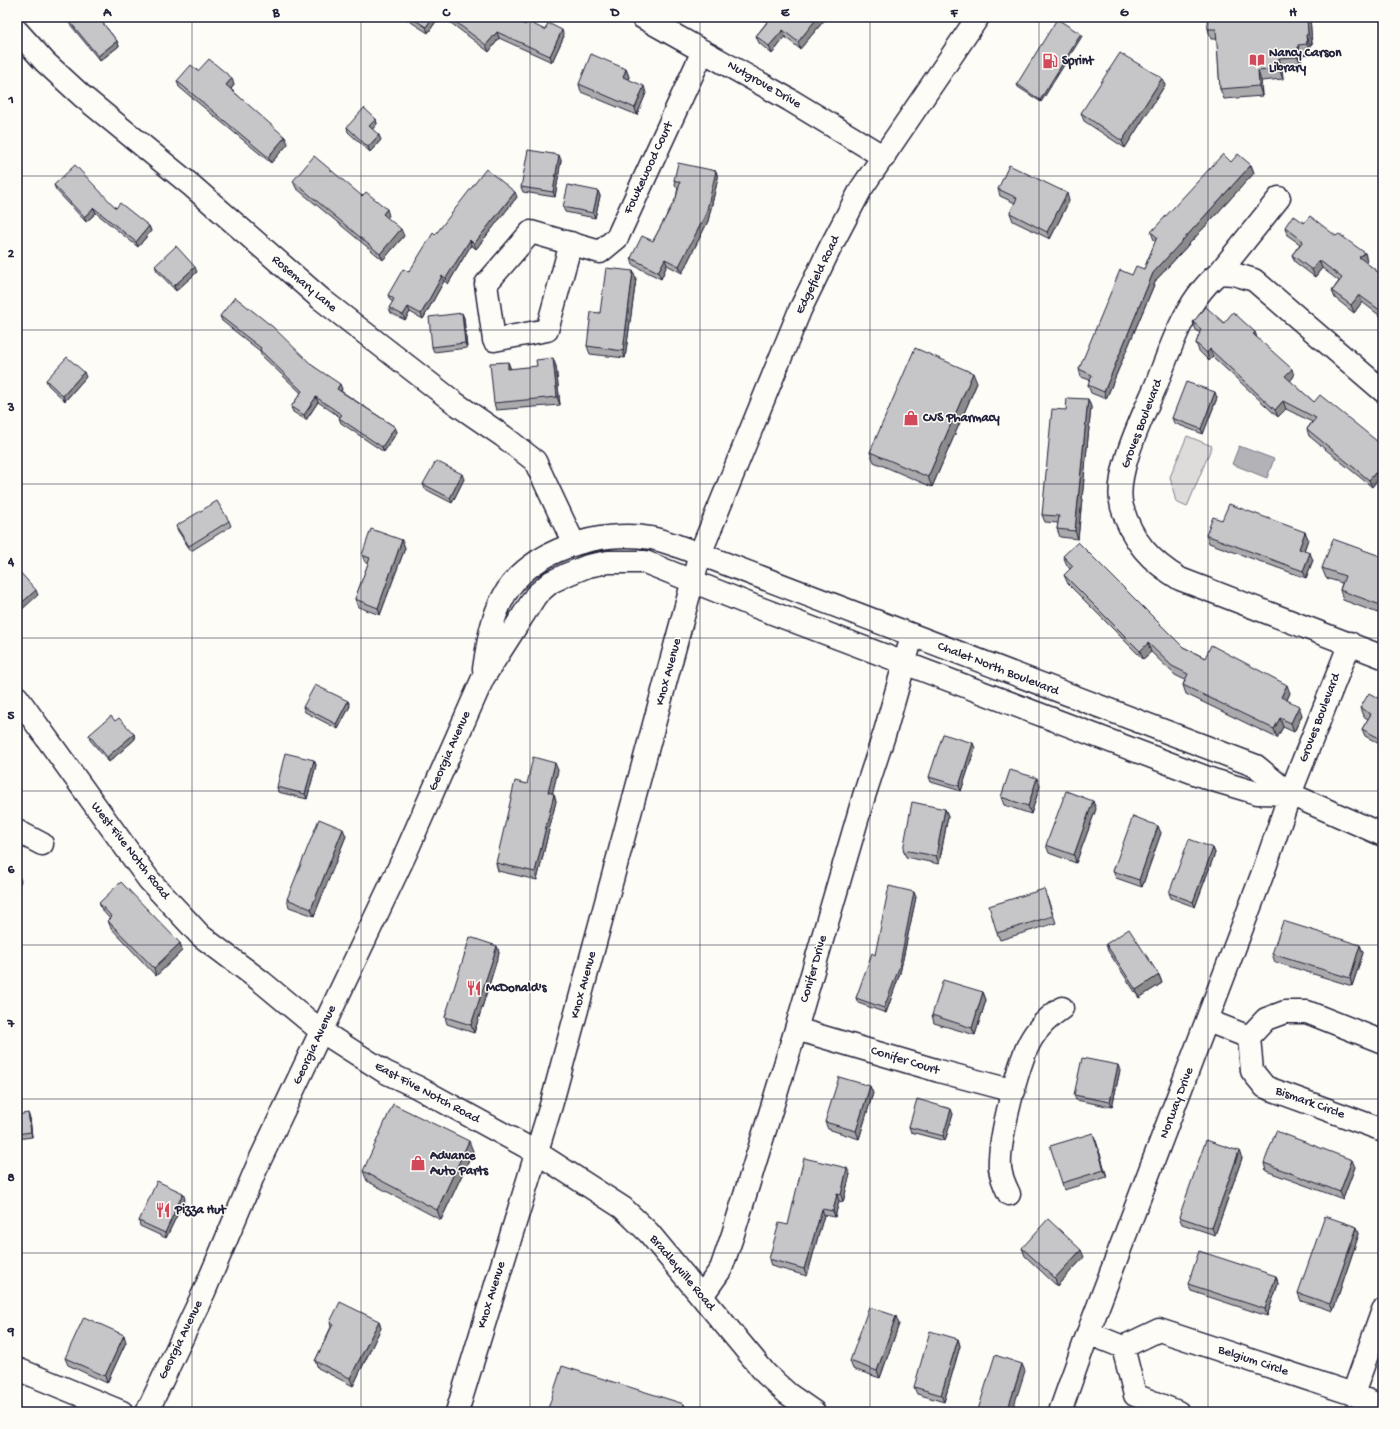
<svg xmlns="http://www.w3.org/2000/svg" width="1400" height="1429" font-family="'Gochi Hand',sans-serif">
<style>
.green{fill:#dddcdb;stroke:#807f8b}
.water{fill:#b2b2b7;stroke:#787885}
.lines{fill:none;stroke-linecap:round;stroke-linejoin:round}
.minor-casing{stroke:#22223b;stroke-width:25}
.tertiary-casing{stroke:#22223b;stroke-width:25}
.primary-casing{stroke:#22223b;stroke-width:25}
.minor{stroke:#fdfcf7;stroke-width:22}
.tertiary{stroke:#fdfcf7;stroke-width:22}
.primary{stroke:#fdfcf7;stroke-width:22}
.wall{fill:#aaaaac;stroke:#22223b}
.shaded-wall{fill:#8b8b8c;stroke:#22223b}
.building{fill:#c6c6c8;stroke:#22223b}
.grid{fill:none;stroke:#22223b;stroke-width:1;stroke-opacity:0.55}
.labels{text-anchor:middle;dominant-baseline:central;stroke-width:3;stroke-linejoin:round;paint-order:stroke}
.poi-label{font-size:13px;font-weight:bold;fill:#22223b;stroke:#fdfcf7;text-anchor:start}
.street-label{font-size:13px;fill:#22223b;stroke:#fdfcf7}
.neatline{fill:none;stroke:#22223b;stroke-width:1.5}
.grid-label{font-size:13px;text-anchor:middle;font-weight:bold;fill:#22223b}
</style>
<rect width="100%" height="100%" fill="#fdfcf7"/>
<filter id="ink" filterUnits="userSpaceOnUse"><feTurbulence type="fractalNoise" baseFrequency=".025" numOctaves="2"/><feDisplacementMap in="SourceGraphic" scale="8" xChannelSelector="R" yChannelSelector="G"/><feConvolveMatrix kernelMatrix="1 2 1 2 8 2 1 2 1" color-interpolation-filters="sRGB"/></filter>
<g filter="url(#ink)">
<path class="green" d="M1187,436L1212,446L1187,507L1176,502L1170,477Z"/>
<path class="water" d="M1239,446L1274,459L1267,478L1232,464Z"/>
<g class="lines">
<g class="minor-casing">
<path id="minor" d="M642,17L790,100L884,157
M17,31L45,62L82,96L192,186L321,299L455,403L503,436L535,461L574,544
M571,243L547,330L494,340L486,284L531,232L600,252L617,238L703,51
M1219,273L1279,198
M1383,391L1254,280L1234,274L1219,273C1203,286 1189,307 1180,326C1171,345 1164,364 1157,383C1144,414 1113,474 1122,507C1132,541 1150,561 1180,579L1383,657
M700,554L1256,766L1290,794L1383,835
M692,581L754,606L1213,780L1257,793L1290,794
M17,831L42,844
M1208,1021L1249,1037L1252,1071L1265,1087L1383,1130
M796,1029L939,1071L1014,1091
M1249,1037L1266,1019L1285,1012H1307L1383,1042
M1009,1194C1005,1186 1001,1177 1000,1168C998,1142 1018,1061 1032,1038C1040,1025 1050,1016 1062,1008
M702,1296L721,1269L733,1234L796,1029L864,796L885,732L912,636
M1088,1333L1123,1347L1159,1330L1353,1394L1383,1407
M1123,1347L1135,1395L1178,1412
M17,1369L122,1412
M1353,1394L1383,1310
M1060,1412L1088,1333L1264,870L1290,794L1350,643"/>
</g>
<g class="tertiary-casing">
<path id="tertiary" d="M17,697L149,880L201,936L262,982L321,1031L385,1072L417,1087L536,1152L623,1208L649,1233L766,1374L788,1394L814,1412"/>
</g>
<g class="primary-casing">
<path id="primary" d="M484,669C488,643 491,619 504,596C529,550 601,529 651,538C667,541 684,549 700,554
M147,1412L204,1292L259,1162L404,857L483,678L536,595L551,582L568,574L588,566L608,562H645L692,581
M457,1412L552,1102L700,554L800,310L831,246L861,189L978,17"/>
</g>
<use href="#minor" class="minor"/>
<use href="#tertiary" class="tertiary"/>
<use href="#primary" class="primary"/>
</g>
<path class="wall" d="M64,17H98L117,41L119,46L100,61Z
M403,17H439L428,33Z
M443,17H515L525,25L545,30L564,36L552,62L499,38L489,52Z
M761,17H827L800,49L785,37L772,54L759,43L756,36L767,22Z
M1310,17L1312,44L1310,45V54L1301,55L1302,67L1282,68L1283,79L1261,81L1262,96L1224,99L1220,89L1217,39H1211L1208,29Z
M1081,34L1082,36L1041,102L1018,87L1017,84Z
M626,69L629,77L628,79L646,93L637,115L581,92L579,84Z
M198,71L234,85L231,89L288,144L271,163L179,87L177,81Z
M1165,85L1125,148L1084,121L1081,113Z
M376,119L377,124L372,129L381,140L370,152L348,132L347,127Z
M561,160L555,197L523,192L521,187Z
M1231,162L1251,165L1254,173L1156,280L1106,399L1091,393L1088,385L1090,380L1081,377L1079,369L1132,275L1144,269L1156,241L1154,240L1151,232Z
M716,171L718,178L708,221L682,273L667,265L661,279L633,265L631,258L653,241L676,198L678,187H676L674,180Z
M293,181L362,196L389,216L387,218L404,236L383,260L296,188Z
M54,185L116,208L149,226L151,231L138,247L96,213L86,222L56,190Z
M998,189L1069,201L1050,239L1013,221L1010,213L1015,203L1000,196Z
M598,191L600,196L595,218L565,212L563,207Z
M517,197L476,249L471,245L448,284L444,281L423,319L410,312L405,320L391,313L389,308L393,302L390,300L388,295L409,272L435,235Z
M1304,223L1336,236L1365,253L1367,261L1365,262L1383,276V318L1362,302L1354,313L1335,298L1332,291L1339,281L1322,268L1315,277L1295,262L1292,255L1300,244L1287,235L1285,227Z
M155,266L197,272L176,291L157,271Z
M633,271L636,279L625,358L590,354L587,346L600,313Z
M462,313L464,318L467,348L434,352L432,347Z
M220,316L313,366L342,389L341,391L395,427L397,432L384,452L341,423L339,418L340,417L318,402L306,420L293,412L291,407L301,393L261,355L260,351L222,321Z
M1193,322L1224,323L1255,332L1257,338L1294,376L1290,381L1314,402L1383,446V483L1378,479L1372,487L1309,436L1307,429L1312,422L1286,409L1278,417L1213,357L1209,361L1199,351L1196,343L1200,333L1196,330Z
M508,362L510,369L556,366L560,405L496,410L494,403Z
M86,377L65,401L48,385L46,380Z
M977,383L932,487L874,462L870,452Z
M1217,398L1203,434L1174,423L1172,418Z
M1088,399L1091,407L1078,539L1060,537L1057,529L1058,523L1045,522L1042,515L1066,410Z
M464,479L452,503L425,489L423,484Z
M1222,520L1305,532L1308,539L1304,551L1313,560L1306,578L1209,543L1206,535Z
M229,521L231,526L191,551L178,531L176,526Z
M402,540L405,548L380,615L358,607L355,599L368,564L365,562L362,555Z
M1063,556L1183,647L1205,658L1290,693L1287,700L1302,715L1294,732L1283,727L1277,738L1186,694L1183,685L1185,680L1175,675L1151,652L1143,659L1068,584L1064,575L1070,569L1067,565Z
M1383,557V615L1343,600L1340,590L1342,583L1326,578L1322,568Z
M348,701L350,706L338,729L305,712L303,707Z
M1383,701V746L1365,736L1362,729L1368,719L1363,716L1360,708Z
M115,721L134,734L135,739L109,762L90,740L89,735Z
M975,748L961,791L931,782L929,777Z
M314,760L316,765L307,799L278,792L277,787Z
M558,770L552,793L554,794L556,801L537,880L498,871L496,863L527,784Z
M1040,786L1031,814L1004,805L1001,797Z
M945,809L948,816L939,864L906,857L903,850Z
M1096,809L1076,863L1049,853L1046,845Z
M1161,833L1142,887L1116,878L1113,871Z
M346,836L314,916L289,907L287,899Z
M1213,848L1215,853L1195,907L1171,898L1169,893Z
M916,897L900,973L886,1013L858,1003L856,998L875,955Z
M1047,897L1056,923L1000,940L997,933Z
M99,903L180,943L182,951L156,976L111,928L108,921L110,919L102,910Z
M1106,944L1159,975L1162,983L1139,998L1108,951Z
M1360,945L1363,953L1352,986L1275,962L1272,954Z
M497,946L499,953L474,1033L447,1024L445,1017Z
M983,992L986,1000L975,1035L934,1023L932,1015Z
M1120,1070L1112,1107L1076,1100L1074,1095Z
M873,1093L859,1139L828,1129L825,1122Z
M953,1114L945,1141L911,1132L909,1127Z
M17,1115L30,1118L32,1137L17,1139Z
M1096,1141L1107,1177L1064,1190L1062,1183Z
M473,1151L441,1220L367,1181L363,1171Z
M1242,1158L1215,1235L1182,1224L1179,1217Z
M1264,1163L1355,1167L1343,1199L1266,1171Z
M850,1174L843,1202L839,1201L835,1217L824,1215L807,1276L771,1266L769,1259L788,1225Z
M185,1199L166,1238L140,1226L139,1221Z
M1357,1227L1359,1234L1333,1311L1301,1301L1298,1293Z
M1022,1248L1084,1257L1057,1286L1025,1256Z
M1276,1276L1278,1284L1267,1316L1191,1291L1188,1284Z
M330,1322L381,1328L353,1386L318,1368L315,1361L331,1327Z
M899,1324L880,1378L853,1369L850,1361Z
M958,1339L960,1346L944,1402L917,1394L914,1387Z
M126,1342L107,1383L68,1365L65,1358Z"/>
<path class="shaded-wall" d="M433,17H439L428,33L426,27Z
M818,17H827L800,49L798,42Z
M1307,17H1310L1312,44L1308,34Z
M562,30L564,36L552,62L550,56Z
M783,30L785,37L772,54L769,46Z
M497,32L499,38L489,52L486,45Z
M1081,34L1082,36L1041,102L1040,100Z
M1306,35L1310,45V54L1307,44Z
M117,41L119,46L100,61L98,56Z
M1298,45L1301,55L1302,67L1298,57Z
M1279,58L1282,68L1283,79L1279,69Z
M626,69L629,77L625,85L623,77Z
M1258,71L1261,81L1262,96L1259,86Z
M232,78L234,85L229,91L226,85Z
M1162,78L1165,85L1125,148L1122,141Z
M644,86L646,93L637,115L635,108Z
M376,119L377,124L371,131L369,126Z
M379,135L381,140L370,152L368,147Z
M285,137L288,144L271,163L268,157Z
M559,155L561,160L555,197L553,192Z
M1251,165L1254,173L1156,280L1106,399L1104,392L1153,273Z
M716,171L718,178L708,221L682,273L679,266Z
M598,191L600,196L595,218L593,213Z
M515,192L517,197L476,249L474,244Z
M1067,193L1069,201L1050,239L1047,232Z
M94,208L96,213L86,222L84,217Z
M387,209L389,216L385,220L383,214Z
M149,226L151,231L138,247L136,242Z
M401,229L404,236L383,260L380,254Z
M470,240L471,245L448,284L446,278Z
M1365,253L1367,261L1361,265L1359,257Z
M665,259L667,265L661,279L658,272Z
M1319,260L1322,268L1315,277L1312,270Z
M195,267L197,272L176,291L174,286Z
M633,271L636,279L625,358L623,351Z
M442,276L444,281L423,319L421,314Z
M1359,295L1362,302L1354,313L1351,305Z
M408,307L410,312L405,320L403,315Z
M1383,309V317L1381,311Z
M462,313L464,318L467,348L465,343Z
M19,322L21,330L17,335V324Z
M1255,332L1257,339L1253,334Z
M1210,349L1213,357L1209,361L1207,353Z
M553,358L556,366L560,405L557,397Z
M508,362L511,369H508Z
M1292,369L1294,376L1288,384L1285,376Z
M84,372L86,377L65,401L63,396Z
M973,373L977,383L932,487L928,477Z
M340,384L342,389L339,394L337,389Z
M1215,392L1217,398L1203,434L1201,429Z
M316,397L318,402L306,420L304,415Z
M1088,399L1091,407L1078,539L1075,531Z
M1283,401L1286,409L1278,417L1275,410Z
M395,427L397,432L384,452L382,447Z
M1376,472L1378,479L1372,487L1369,480Z
M462,474L464,479L452,503L450,498Z
M1305,532L1308,539L1302,556L1299,549Z
M402,540L405,548L380,615L378,608Z
M1310,553L1313,560L1306,578L1303,571Z
M36,590L38,595L17,614V607Z
M1148,643L1151,652L1143,659L1140,651Z
M1287,685L1290,693L1284,706L1281,697Z
M348,701L350,706L338,729L336,724Z
M1299,706L1302,715L1294,732L1291,723Z
M1280,718L1283,727L1277,738L1274,729Z
M134,734L135,739L109,762L107,757Z
M973,743L975,748L961,791L959,786Z
M314,760L316,765L307,799L305,794Z
M555,763L558,770L551,800L548,792Z
M1037,778L1040,786L1031,814L1028,806Z
M554,794L556,801L537,880L535,872Z
M1093,801L1096,809L1076,863L1074,855Z
M945,809L948,816L939,864L936,856Z
M1158,826L1161,833L1142,887L1139,880Z
M343,829L346,836L314,916L311,909Z
M1213,848L1215,853L1195,907L1193,902Z
M19,876L21,881L17,889V880Z
M914,892L916,897L900,973L886,1013L884,1008Z
M180,943L182,951L156,976L154,968Z
M1360,945L1363,953L1352,986L1350,978Z
M497,946L499,953L474,1033L471,1025Z
M1159,975L1162,983L1139,998L1136,990Z
M983,992L986,1000L975,1035L972,1028Z
M1118,1065L1120,1070L1112,1107L1110,1102Z
M870,1086L873,1093L859,1139L856,1131Z
M951,1109L953,1114L945,1141L943,1136Z
M28,1113L30,1118L32,1137L31,1132Z
M1093,1133L1096,1141L1107,1177L1104,1170Z
M469,1141L473,1151L441,1220L437,1210Z
M1239,1151L1242,1158L1215,1235L1212,1228Z
M1352,1160L1355,1167L1343,1199L1340,1192Z
M847,1168L850,1174L843,1202L841,1195Z
M183,1193L185,1199L166,1238L165,1233Z
M837,1194L839,1201L835,1217L833,1211Z
M822,1209L824,1215L807,1276L804,1269Z
M1357,1227L1359,1234L1333,1311L1330,1304Z
M1081,1250L1084,1257L1057,1286L1055,1278Z
M1276,1276L1278,1284L1267,1316L1265,1309Z
M896,1316L899,1324L880,1378L877,1371Z
M379,1321L381,1328L353,1386L350,1378Z
M124,1335L126,1342L107,1383L105,1376Z
M958,1339L960,1346L944,1402L941,1395Z
M1022,1364L1025,1371L1012,1412H1007Z
M684,1404L687,1412H682Z"/>
<path class="building" d="M66,17H98L117,41L98,56Z
M410,17H433L426,27Z
M449,17H515L525,25L527,21L545,30L548,23L562,30L550,56L497,32L486,45Z
M767,17H818L798,42L783,30L769,46L756,36L770,19Z
M1207,17H1307L1308,34L1306,35L1307,44L1298,45V57L1279,58V69L1258,71L1259,86L1220,89L1216,29H1208Z
M1057,19L1081,34L1040,100L1017,84Z
M1120,53L1162,78L1122,141L1081,113Z
M591,54L626,69L623,77L644,86L635,108L579,84Z
M209,59L232,78L226,85L285,137L268,157L177,81L191,65L198,71Z
M364,108L376,119L369,126L379,135L368,147L347,127Z
M528,150L559,155L553,192L521,187Z
M1223,154L1231,162L1238,154L1251,165L1153,273L1104,392L1088,385L1092,375L1079,369L1120,270L1132,275L1136,266L1144,269L1157,237L1151,232Z
M314,156L362,196L366,192L387,209L383,214L401,229L380,254L293,181Z
M678,163L716,171L706,214L679,266L665,259L658,272L631,258L642,236L653,241L676,198L680,182L674,180Z
M75,165L116,208L120,203L149,226L136,242L94,208L84,217L54,185Z
M1009,165L1067,193L1047,232L1010,213L1017,198L998,189Z
M486,169L515,192L474,244L470,240L446,278L442,276L421,314L408,307L403,315L389,308L394,299L388,295L403,269L409,272L433,233L435,235Z
M568,185L598,191L593,213L563,207Z
M1293,215L1304,223L1310,216L1336,236L1339,234L1365,253L1359,257L1383,276V287L1381,290L1383,292V309L1381,311L1359,295L1351,305L1332,291L1342,278L1319,260L1312,270L1292,255L1303,241L1285,227Z
M176,246L195,267L174,286L155,266Z
M606,268L633,271L623,351L587,346L591,312L600,313Z
M235,297L273,327L313,366L340,384L337,389L395,427L382,447L339,418L342,415L316,397L304,415L291,407L302,391L260,350L261,348L220,316Z
M1206,307L1224,323L1233,312L1255,332L1253,334L1292,369L1285,376L1314,402L1320,395L1383,446V478L1376,472L1369,480L1307,429L1316,418L1283,401L1275,410L1210,349L1207,353L1196,343L1201,329L1193,322Z
M462,313L465,343L432,347L429,317Z
M915,348L973,373L928,477L870,452Z
M67,357L84,372L63,396L46,380Z
M553,358L557,397L494,403L490,363L508,362V369L537,366L536,360Z
M1186,382L1215,392L1201,429L1172,418Z
M1067,398L1088,399L1075,531L1057,529L1059,516L1042,515L1052,409L1066,410Z
M436,461L462,474L450,498L423,484Z
M217,501L229,521L189,546L176,526Z
M1229,504L1305,532L1299,549L1310,553L1303,571L1206,535L1213,517L1222,520Z
M371,529L402,540L378,608L355,599L370,558L362,555Z
M1333,539L1383,557V606L1340,590L1345,576L1322,568Z
M1078,542L1183,647L1205,658L1211,645L1287,685L1281,697L1299,706L1291,723L1280,718L1274,729L1183,685L1188,674L1172,666L1148,643L1140,651L1064,575L1073,566L1063,556Z
M18,570L36,590L17,607V571Z
M315,685L348,701L336,724L303,707Z
M1369,693L1383,701V740L1362,729L1371,714L1360,708Z
M111,716L115,721L119,718L134,734L107,757L89,735Z
M943,734L973,743L959,786L929,777Z
M285,753L314,760L305,794L277,787Z
M533,757L555,763L548,792L554,794L535,872L496,863L515,781L527,784Z
M1010,770L1037,778L1028,806L1001,797Z
M1066,791L1093,801L1074,855L1046,845Z
M912,802L945,809L936,856L903,850Z
M1133,816L1158,826L1139,880L1113,871Z
M319,819L343,829L311,909L287,899Z
M1189,839L1213,848L1193,902L1169,893Z
M121,882L180,943L154,968L108,921L112,917L99,903Z
M889,886L914,892L899,968L884,1008L856,998L872,953L875,955Z
M1044,889L1053,916L997,933L989,906Z
M1283,921L1360,945L1350,978L1272,954Z
M1129,929L1159,975L1136,990L1106,944Z
M470,937L497,946L471,1025L445,1017Z
M943,980L983,992L972,1028L932,1015Z
M1082,1058L1118,1065L1110,1102L1074,1095Z
M839,1077L870,1086L856,1131L825,1122Z
M917,1099L951,1109L943,1136L909,1127Z
M393,1104L469,1141L437,1210L363,1171Z
M28,1113L31,1132L17,1134V1115Z
M1276,1131L1352,1160L1340,1192L1264,1163Z
M1093,1133L1104,1170L1062,1183L1050,1146Z
M1206,1140L1239,1151L1212,1228L1179,1217Z
M804,1158L847,1168L841,1195L837,1194L833,1211L822,1209L804,1269L769,1259L779,1223L788,1225Z
M157,1181L183,1193L165,1233L139,1221Z
M1325,1216L1357,1227L1330,1304L1298,1293Z
M1048,1219L1081,1250L1055,1278L1022,1248Z
M1199,1251L1276,1276L1265,1309L1188,1284Z
M340,1302L379,1321L350,1378L315,1361L333,1324L330,1322Z
M869,1307L896,1316L877,1371L850,1361Z
M84,1317L124,1335L105,1376L65,1358Z
M930,1331L958,1339L941,1395L914,1387Z
M995,1355L1022,1364L1007,1412H984L978,1410Z
M562,1366L684,1404L682,1412H547Z"/>
</g>
<path class="grid" d="M192,17V1412M361,17V1412M530,17V1412M700,17V1412M870,17V1412M1039,17V1412M1208,17V1412M17,176H1383M17,330H1383M17,484H1383M17,638H1383M17,791H1383M17,945H1383M17,1099H1383M17,1253H1383"/>
<defs>
<g id="library-bare" transform="scale(1.2)"><path d="M-6-4Q-3-5.5-.7-3.5V5Q-3 3-6 4ZM6-4Q3-5.5 .7-3.5V5Q3 3 6 4Z" fill="#d1495b" stroke="#fdfcf7" stroke-width="2.5" paint-order="stroke"/></g>
<g id="fuel-bare" transform="scale(1.2)"><path d="M-5.5-6h7V0h2V4h1.3V-2.5L3-4.5l.8-.8L6-3V5H2.5V1h-1V6h-7ZM-4.2-4.7v3.2H.2V-4.7Z" fill="#d1495b" stroke="#fdfcf7" stroke-width="2.5" paint-order="stroke"/></g>
<g id="shop-bare" transform="scale(1.2)"><path d="M-5-2.5h2.3a2.7 3.5 0 0 1 5.4 0H5L5.5 6h-11ZM-1.5-2.5h3a1.5 2.3 0 0 0-3 0Z" fill="#d1495b" stroke="#fdfcf7" stroke-width="2.5" paint-order="stroke"/></g>
<g id="restaurant-bare" transform="scale(1.2)"><path d="M-5-6h1v4h1v-4h1v4h1v-4h1v5L-1.5 .5V6h-2V.5L-5-1ZM5-6V6H3V1.5H1.5Q1.5-4 5-6Z" fill="#d1495b" stroke="#fdfcf7" stroke-width="2.5" paint-order="stroke"/></g>
</defs>
<g fill-rule="evenodd">
<use href="#library-bare" x="1257" y="60"/>
<use href="#fuel-bare" x="1050" y="61"/>
<use href="#shop-bare" x="911" y="418"/>
<use href="#restaurant-bare" x="474" y="988"/>
<use href="#shop-bare" x="418" y="1163"/>
<use href="#restaurant-bare" x="163" y="1210"/>
</g>
<g class="labels">
<g class="poi-label">
<text x="1269" y="53">Nancy Carson<tspan x="1269" dy="15">Library</tspan></text>
<text x="1062" y="61">Sprint</text>
<text x="923" y="418">CVS Pharmacy</text>
<text x="486" y="988">McDonald's</text>
<text x="430" y="1156">Advance<tspan x="430" dy="15">Auto Parts</tspan></text>
<text x="175" y="1210">Pizza Hut</text>
</g>
<g class="street-label">
<text transform="translate(764 85) rotate(30)">Nutgrove Drive</text>
<text transform="translate(649 168) rotate(-65)">Fowkewood Court</text>
<text transform="translate(818 275) rotate(-64)">Edgefield Road</text>
<text transform="translate(304 284) rotate(40)">Rosemary Lane</text>
<text transform="translate(1142 424) rotate(-69)">Groves Boulevard</text>
<text transform="translate(998 669) rotate(21)">Chalet North Boulevard</text>
<text transform="translate(669 672) rotate(-75)">Knox Avenue</text>
<text transform="translate(1320 718) rotate(-69)">Groves Boulevard</text>
<text transform="translate(450 751) rotate(-66)">Georgia Avenue</text>
<text transform="translate(130 851) rotate(52)">West Five Notch Road</text>
<text transform="translate(814 969) rotate(-74)">Conifer Drive</text>
<text transform="translate(584 985) rotate(-75)">Knox Avenue</text>
<text transform="translate(315 1045) rotate(-65)">Georgia Avenue</text>
<text transform="translate(905 1061) rotate(17)">Conifer Court</text>
<text transform="translate(427 1093) rotate(28)">East Five Notch Road</text>
<text transform="translate(1177 1103) rotate(-69)">Norway Drive</text>
<text transform="translate(1310 1103) rotate(20)">Bismark Circle</text>
<text transform="translate(682 1273) rotate(50)">Bradleyville Road</text>
<text transform="translate(492 1295) rotate(-73)">Knox Avenue</text>
<text transform="translate(181 1340) rotate(-64)">Georgia Avenue</text>
<text transform="translate(1253 1361) rotate(18)">Belgium Circle</text>
</g>
</g>
<rect width="1400" height="1429" fill="none" stroke="#fdfcf7" stroke-width="44"/>
<rect x="22" y="22" width="1356" height="1385" class="neatline"/>
<g class="grid-label">
<text x="107" y="16">A</text>
<text x="276" y="16">B</text>
<text x="446" y="16">C</text>
<text x="615" y="16">D</text>
<text x="785" y="16">E</text>
<text x="954" y="16">F</text>
<text x="1124" y="16">G</text>
<text x="1293" y="16">H</text>
<text x="11" y="103">1</text>
<text x="11" y="257">2</text>
<text x="11" y="411">3</text>
<text x="11" y="565">4</text>
<text x="11" y="719">5</text>
<text x="11" y="873">6</text>
<text x="11" y="1027">7</text>
<text x="11" y="1181">8</text>
<text x="11" y="1335">9</text>
</g>
</svg>
